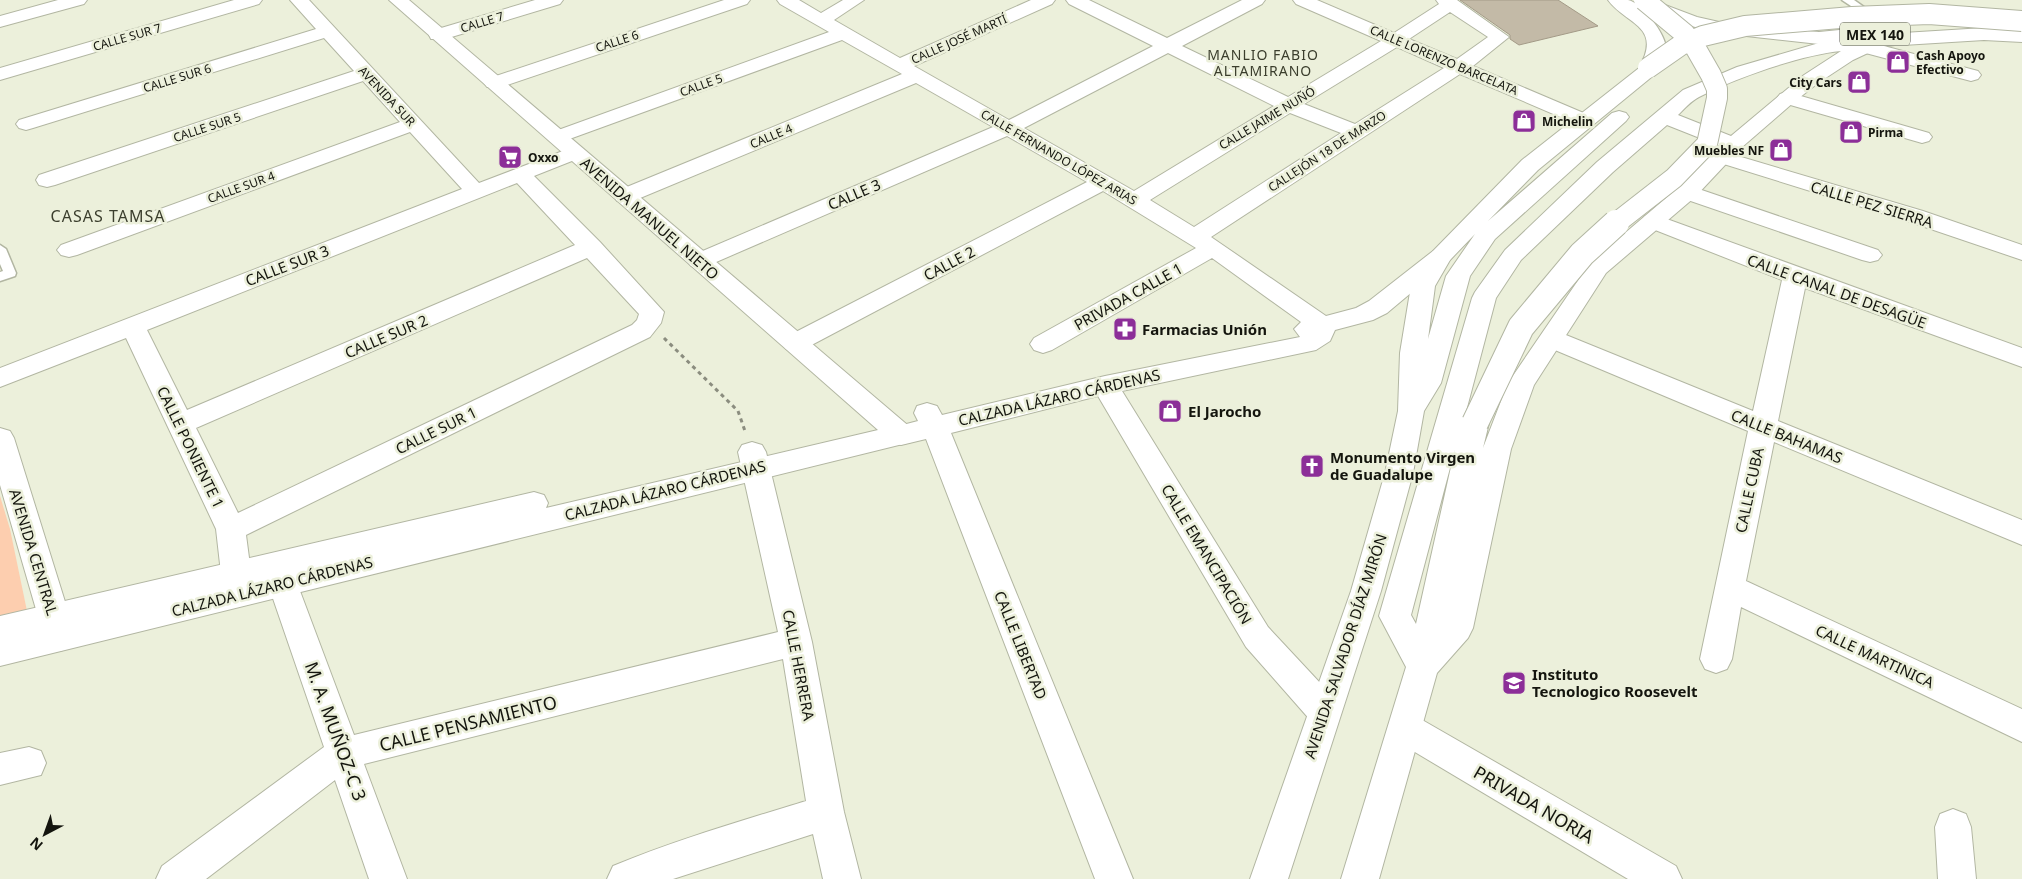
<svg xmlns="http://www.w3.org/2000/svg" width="2022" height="879" font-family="'Noto Sans',sans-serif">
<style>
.green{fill:#fdceaf}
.building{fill:#c3baa7;stroke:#a39a87}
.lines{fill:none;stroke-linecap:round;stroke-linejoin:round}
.lane-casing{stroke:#b2b6a2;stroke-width:3}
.street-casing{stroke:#b2b6a2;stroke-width:2}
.secondary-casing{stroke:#b2b6a2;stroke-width:2}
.primary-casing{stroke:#b2b6a2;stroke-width:2}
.path{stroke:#8b8d7f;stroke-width:3;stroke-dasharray:4 4;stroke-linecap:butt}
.lane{fill:#fff;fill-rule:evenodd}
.street{fill:#fff;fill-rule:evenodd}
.secondary{fill:#fff;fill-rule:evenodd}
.primary{fill:#fff;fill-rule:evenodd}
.secondary-bridge-far1-casing{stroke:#b2b6a2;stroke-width:22;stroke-linecap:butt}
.secondary-bridge-casing{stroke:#b2b6a2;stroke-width:28;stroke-linecap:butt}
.secondary-bridge-far1{stroke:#fff;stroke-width:20}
.secondary-bridge{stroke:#fff;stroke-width:26}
.labels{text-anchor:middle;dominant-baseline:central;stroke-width:5;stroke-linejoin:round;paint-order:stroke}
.far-street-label{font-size:12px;fill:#14150e;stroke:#ecf0db}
.far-poi-label{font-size:12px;font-weight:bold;fill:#14150e;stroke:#ecf0db;text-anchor:start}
.shield{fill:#ecf0db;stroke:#55574c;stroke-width:1}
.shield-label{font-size:14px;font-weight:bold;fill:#14150e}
.far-neighbourhood-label{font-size:14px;letter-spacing:1px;fill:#3b3e2d;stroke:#ecf0db}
.street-label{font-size:15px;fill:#14150e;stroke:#ecf0db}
.poi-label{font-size:15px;font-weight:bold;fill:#14150e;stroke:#ecf0db;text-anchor:start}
.neighbourhood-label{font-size:16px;letter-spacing:1px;fill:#3b3e2d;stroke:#ecf0db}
.near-street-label{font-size:18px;fill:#14150e;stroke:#ecf0db}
</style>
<rect width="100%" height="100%" fill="#ecf0db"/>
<path class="green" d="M0,496L10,529L27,611L0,617Z"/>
<path class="building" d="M1460,0H1558L1598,26L1519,45L1510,39V35Z"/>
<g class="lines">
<g class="lane-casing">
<path id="lane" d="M1842,0H1854L1871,12L1863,14Z
M0,245L6,249L16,273L15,276L0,281V272L3,271L0,264Z"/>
</g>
<g class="street-casing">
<path id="street" d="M58,0H87L84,4L0,27V16Z
M234,0H262L259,4L0,80V68Z
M290,0H309L479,183L568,149L575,147L582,149L586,153L582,157L534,176L600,242L664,312L661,323L650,337L246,535L251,573L247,582L236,586L225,582L221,573L216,529L126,338L0,387V368L462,189L410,132L77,255L69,257L61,255L57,250L61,245L400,122L363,81L55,185L47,187L39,185L36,180L39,175L354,71L324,38L33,128L26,130L19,128L16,124L19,120L316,29ZM517,183L575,245L187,410L147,330ZM587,258L639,314L637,320L632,325L238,513L196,428Z
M535,0H563L560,4L445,39H431L429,35L431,31Z
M724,0H750L747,4L501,87H487L484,83L487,79Z
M777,0H799L821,13L843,0H864L834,20L900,58L1031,0H1055L1052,4L914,66L1009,120L1153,46L1069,4L1066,0H1089L1167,38L1242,0H1265L1262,4L1182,46L1288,97L1381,41L1296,4L1293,0H1317L1394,33L1439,4L1436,0H1457L1509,37L1473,66L1593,117L1596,121L1593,125L1586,127L1579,125L1460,74L1211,237L1326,316L1356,308L1369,301L1433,251L1441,249L1449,251L1453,256L1449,261L1387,313L1373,320L1335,330L1330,341L1316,350L1122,391L1268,627L1336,700L1341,711L1336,722L1324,726L1312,722L1246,647L1098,396L951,433L1133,879H1095L926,439L901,445L891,442L887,435L891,428L918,421L914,413L917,406L927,403L937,406L942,415L1105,376L1300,337L1294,329L1301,322L1212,258L1052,350L1043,353L1034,350L1030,344L1034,338L1196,248L1103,191L804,349L795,352L786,349L782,343L786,337L1087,182L1007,136L707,266L699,268L691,266L687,261L691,256L993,127L916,83L633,201L625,203L617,201L614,196L617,191L902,74L842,40L564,141L557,143L550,141L547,137L550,133L829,32L780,4ZM1450,12L1488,37L1457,59L1409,39ZM1397,47L1444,68L1355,124L1304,104ZM1168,53L1274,106L1134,191L1024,128ZM1290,113L1341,133L1194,227L1150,200Z
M1865,41L1978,71L1981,75L1978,79L1971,81L1858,51L1856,47L1858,43Z
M1787,92L1929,133L1932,137L1929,141L1922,143L1780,102L1777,98L1780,94Z
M1721,151L1923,211L2022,245V260L1907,221L1714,161L1710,157L1714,153Z
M1687,185L1878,250L1882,255L1878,260L1870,262L1862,260L1679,197L1676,192L1679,187Z
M1653,214L2022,348V367L1805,288L1778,421L2022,520V545L1774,442L1746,581L2022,709V742L1741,607L1732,659L1727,669L1716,673L1705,669L1700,659L1748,431L1543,345L1539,339L1543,333L1552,330L1561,333L1753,411L1782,280L1645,226L1642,221L1645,216Z
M0,428L10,431L14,438L76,637L71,647L60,651L49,647L44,637L0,485Z
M752,442L762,445L766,452L812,642L844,812L861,879H823L813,834L673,879H607L613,866C676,840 741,821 806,801L783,659L364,764L407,879H369L335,780L206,879H156L162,866L324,747L268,584L272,575L283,571L294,575L354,735L778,632L738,452L742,445Z
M1405,712L1417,717L1676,866L1682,879H1628L1393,739L1388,728L1393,717Z
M29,747L41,751L46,763L41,775L0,785V753Z
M1953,809L1966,814L1971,827L1976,879H1938L1935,827L1940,814Z"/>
</g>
<g class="secondary-casing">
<path id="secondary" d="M389,0H409L911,428L915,435L911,442L0,666V616L534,492L544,495L548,503L546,508L878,430Z
M1608,0C1614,0 1622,0 1628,0C1642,3 1668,36 1666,51C1665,59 1658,69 1654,75L1538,170L1488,221L1612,113L1619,111L1626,113L1629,117L1626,121L1495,239L1470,276L1441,383L1424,411L1413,473L1381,591L1288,879H1250L1351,591L1385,473L1398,411L1400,353L1411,286L1433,251L1522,160L1639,68C1663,25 1626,25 1608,0ZM1475,234L1446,276L1428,339L1435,286L1450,260Z
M1903,33L1910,35L1912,39L1910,43L1872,48L1870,52L1853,60L1818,83L1794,102L1741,148L1695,197L1606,273L1534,385L1511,449L1473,628L1468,638L1437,673L1379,879H1341L1406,667L1379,616L1472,298L1475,292L1505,250L1597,162L1683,90L1737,67L1819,43ZM1841,51L1804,75L1731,136L1678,115C1684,109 1691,101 1699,97C1735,78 1801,55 1841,51ZM1667,125L1720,146L1679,187L1590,263L1508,383L1483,448L1489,423L1485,416L1475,413L1465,416L1464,419L1496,298L1521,260L1613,172ZM1455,449L1416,624L1411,615Z"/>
</g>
<g class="primary-casing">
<path id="primary" d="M1637,0H1652L1697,17L1728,24L1819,32L1870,27L1903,33L1984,28L2022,30V42L1984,40L1903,45L1870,39L1819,44L1728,34L1686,25L1638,7L1635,3Z"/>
</g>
<path class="path" d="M664,338L738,411L745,431"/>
<use href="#lane" class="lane"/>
<use href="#street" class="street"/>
<use href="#secondary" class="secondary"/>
<use href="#primary" class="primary"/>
<g class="secondary-bridge-far1-casing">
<path id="secondary-bridge-far1" d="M1648,68L1681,45L1703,36L1745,26L1852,17L1929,14L2022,21
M1615,224L1674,178L1707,144L1717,98V89L1711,75L1695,47L1685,34L1644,0"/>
</g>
<g class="secondary-bridge-casing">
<path id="secondary-bridge" d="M1475,423L1521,327L1582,254L1616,223"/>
</g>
<use href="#secondary-bridge-far1" class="secondary-bridge-far1"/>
<use href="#secondary-bridge" class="secondary-bridge"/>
</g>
<defs>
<g id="shop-square" transform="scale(1.25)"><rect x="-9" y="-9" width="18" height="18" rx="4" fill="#8c2e98" stroke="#ecf0db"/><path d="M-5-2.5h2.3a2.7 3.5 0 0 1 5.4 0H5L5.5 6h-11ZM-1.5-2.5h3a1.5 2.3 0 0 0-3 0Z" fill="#fff"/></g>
<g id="supermarket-square" transform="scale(1.25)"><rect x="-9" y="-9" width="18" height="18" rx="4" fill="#8c2e98" stroke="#ecf0db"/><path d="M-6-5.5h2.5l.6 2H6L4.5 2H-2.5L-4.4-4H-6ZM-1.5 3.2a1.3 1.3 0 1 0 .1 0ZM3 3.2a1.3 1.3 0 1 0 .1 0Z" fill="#fff"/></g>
<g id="pharmacy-square" transform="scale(1.25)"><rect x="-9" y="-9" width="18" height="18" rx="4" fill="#8c2e98" stroke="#ecf0db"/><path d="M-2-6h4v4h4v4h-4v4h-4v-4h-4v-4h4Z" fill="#fff"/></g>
<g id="church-square" transform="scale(1.25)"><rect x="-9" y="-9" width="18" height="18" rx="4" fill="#8c2e98" stroke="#ecf0db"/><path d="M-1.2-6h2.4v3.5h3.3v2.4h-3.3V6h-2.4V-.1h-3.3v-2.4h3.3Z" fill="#fff"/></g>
<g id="university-square" transform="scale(1.25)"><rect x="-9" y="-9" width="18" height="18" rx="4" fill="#8c2e98" stroke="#ecf0db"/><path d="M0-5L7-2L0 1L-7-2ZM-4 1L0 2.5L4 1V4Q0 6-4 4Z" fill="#fff"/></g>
</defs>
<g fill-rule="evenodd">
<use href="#shop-square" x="1898" y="62"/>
<use href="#shop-square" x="1859" y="82"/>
<use href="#shop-square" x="1524" y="121"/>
<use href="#shop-square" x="1851" y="132"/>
<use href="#shop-square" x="1781" y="150"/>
<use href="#supermarket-square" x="510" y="157"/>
<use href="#pharmacy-square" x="1125" y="329"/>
<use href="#shop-square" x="1170" y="411"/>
<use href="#church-square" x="1312" y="466"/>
<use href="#university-square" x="1514" y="683"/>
</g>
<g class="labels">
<g class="far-street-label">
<text transform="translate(482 22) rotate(-17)">CALLE 7</text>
<text transform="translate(127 37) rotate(-16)">CALLE SUR 7</text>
<text transform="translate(959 39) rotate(-24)">CALLE JOSÉ MARTÍ</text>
<text transform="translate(617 41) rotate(-18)">CALLE 6</text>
<text transform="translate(1444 60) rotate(23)">CALLE LORENZO BARCELATA</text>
<text transform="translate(177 78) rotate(-17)">CALLE SUR 6</text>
<text transform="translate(701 85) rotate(-20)">CALLE 5</text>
<text transform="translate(387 96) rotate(47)">AVENIDA SUR</text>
<text transform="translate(1267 118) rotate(-31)">CALLE JAIME NUÑÓ</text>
<text transform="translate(207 127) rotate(-18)">CALLE SUR 5</text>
<text transform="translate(771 136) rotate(-23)">CALLE 4</text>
<text transform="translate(1327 151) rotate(-33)">CALLEJÓN 18 DE MARZO</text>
<text transform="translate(1059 157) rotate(30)">CALLE FERNANDO LÓPEZ ARIAS</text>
<text transform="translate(241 187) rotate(-20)">CALLE SUR 4</text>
</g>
<g class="far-poi-label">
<text x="1916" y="55">Cash Apoyo<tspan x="1916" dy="14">Efectivo</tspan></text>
<text x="1842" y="82" text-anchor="end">City Cars</text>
<text x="1542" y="121">Michelin</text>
<text x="1868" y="132">Pirma</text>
<text x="1764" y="150" text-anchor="end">Muebles NF</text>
<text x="528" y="157">Oxxo</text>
</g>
<rect class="shield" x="1840" y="22.5" width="70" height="23" rx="4"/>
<g class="shield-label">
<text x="1875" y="34">MEX 140</text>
</g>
<g class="far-neighbourhood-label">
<text x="1263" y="54">MANLIO FABIO<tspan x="1263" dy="16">ALTAMIRANO</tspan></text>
</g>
<g class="street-label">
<text transform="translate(854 194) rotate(-23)">CALLE 3</text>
<text transform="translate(1872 204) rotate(17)">CALLE PEZ SIERRA</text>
<text transform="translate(650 218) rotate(41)">AVENIDA MANUEL NIETO</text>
<text transform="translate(949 263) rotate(-28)">CALLE 2</text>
<text transform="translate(287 265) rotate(-21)">CALLE SUR 3</text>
<text transform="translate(1837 291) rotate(20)">CALLE CANAL DE DESAGÜE</text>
<text transform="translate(1128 296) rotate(-29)">PRIVADA CALLE 1</text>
<text transform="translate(386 336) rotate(-23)">CALLE SUR 2</text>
<text transform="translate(1059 397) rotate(-13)">CALZADA LÁZARO CÁRDENAS</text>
<text transform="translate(436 430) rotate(-26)">CALLE SUR 1</text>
<text transform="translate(1787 436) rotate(22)">CALLE BAHAMAS</text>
<text transform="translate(191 447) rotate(64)">CALLE PONIENTE 1</text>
<text transform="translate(665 490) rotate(-14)">CALZADA LÁZARO CÁRDENAS</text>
<text transform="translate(1749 490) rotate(-78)">CALLE CUBA</text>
<text transform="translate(34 552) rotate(73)">AVENIDA CENTRAL</text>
<text transform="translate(1207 554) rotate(59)">CALLE EMANCIPACIÓN</text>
<text transform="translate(272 586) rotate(-14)">CALZADA LÁZARO CÁRDENAS</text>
<text transform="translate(1021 645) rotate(68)">CALLE LIBERTAD</text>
<text transform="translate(1345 646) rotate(-72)">AVENIDA SALVADOR DÍAZ MIRÓN</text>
<text transform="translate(1875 656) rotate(25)">CALLE MARTINICA</text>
<text transform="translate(799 665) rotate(79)">CALLE HERRERA</text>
</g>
<g class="poi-label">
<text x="1142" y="329">Farmacias Unión</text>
<text x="1188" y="411">El Jarocho</text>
<text x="1330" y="457">Monumento Virgen<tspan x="1330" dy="17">de Guadalupe</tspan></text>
<text x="1532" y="674">Instituto<tspan x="1532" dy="17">Tecnologico Roosevelt</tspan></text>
</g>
<g class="neighbourhood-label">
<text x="108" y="216">CASAS TAMSA</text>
</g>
<g class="near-street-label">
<text transform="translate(468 723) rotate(-14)">CALLE PENSAMIENTO</text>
<text transform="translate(336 731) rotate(70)">M. A. MUÑOZ-C 3</text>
<text transform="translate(1534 804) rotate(30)">PRIVADA NORIA</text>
</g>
</g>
<g transform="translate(45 834) rotate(221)" stroke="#ecf0db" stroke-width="4" paint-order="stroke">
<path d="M0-4L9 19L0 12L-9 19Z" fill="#14150e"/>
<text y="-8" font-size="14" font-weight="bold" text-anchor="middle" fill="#14150e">N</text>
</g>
</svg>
